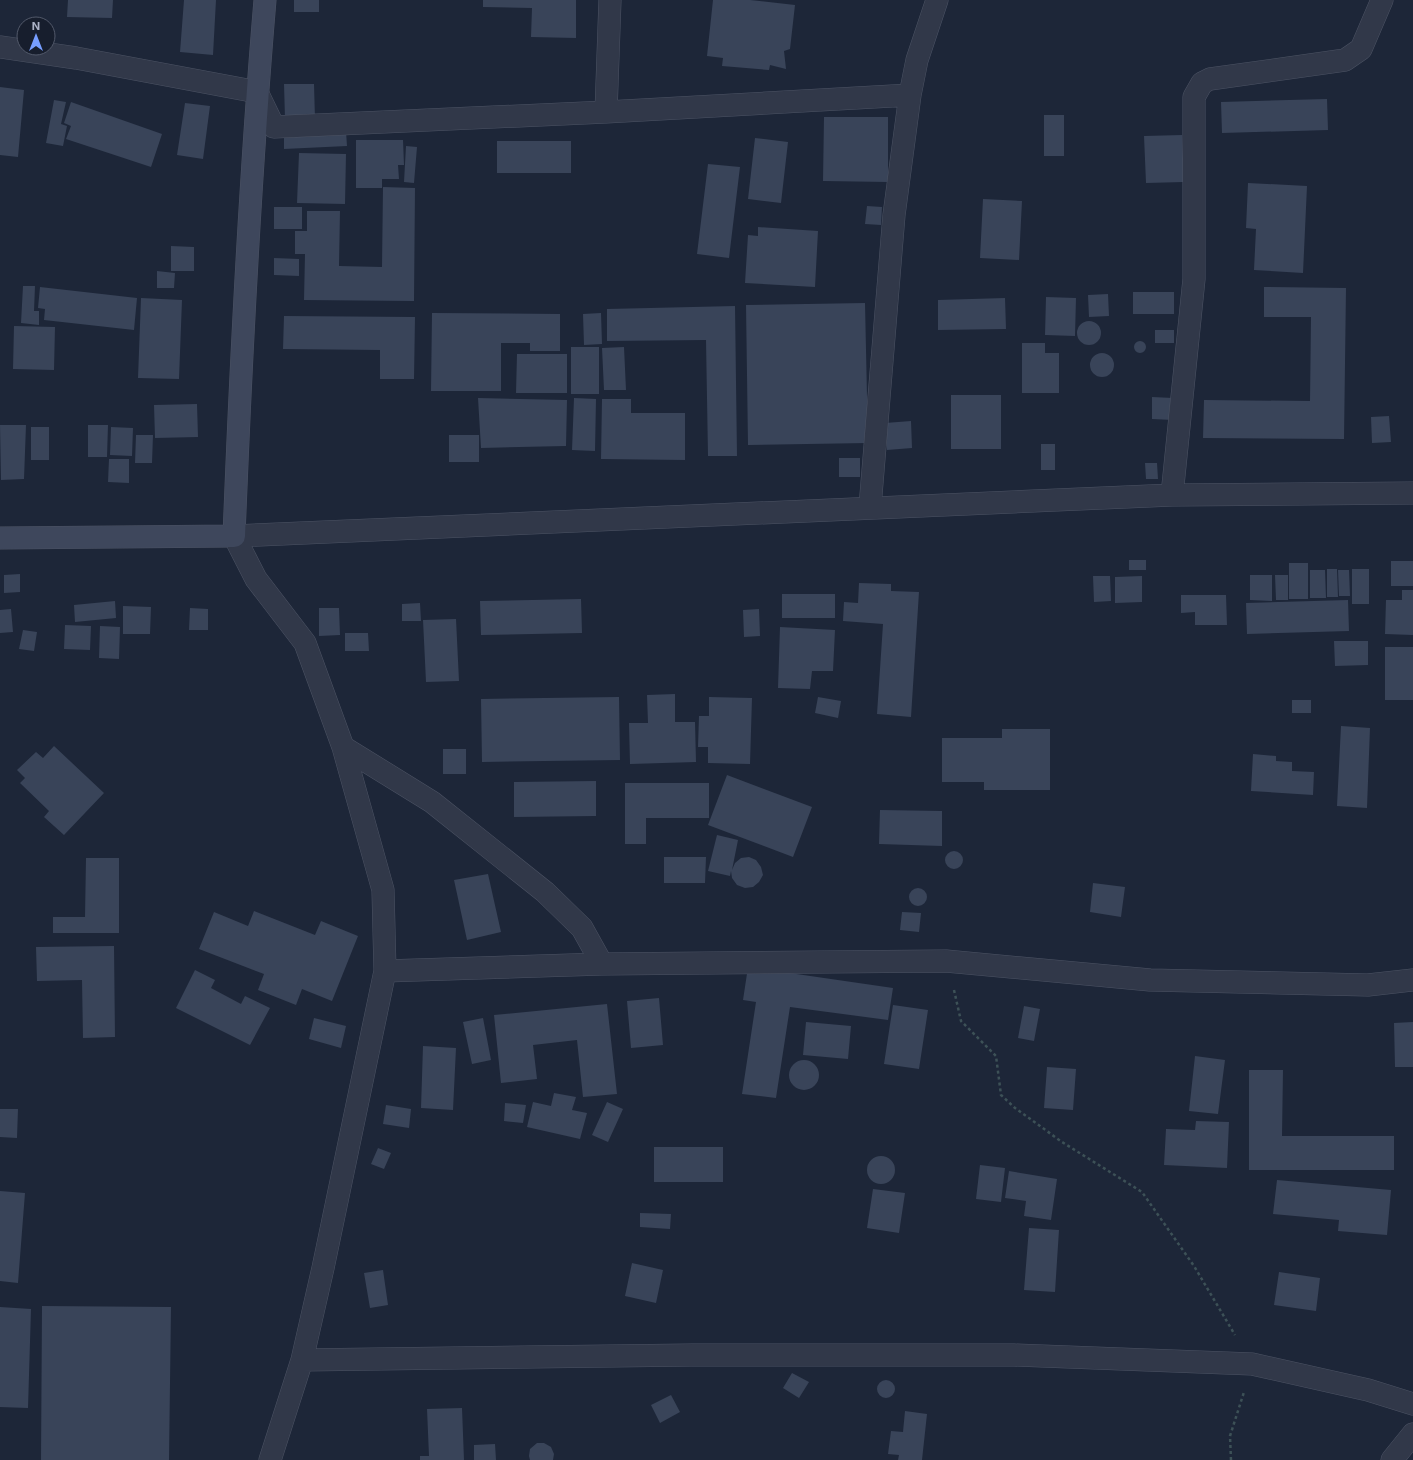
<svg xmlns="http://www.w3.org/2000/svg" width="1413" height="1460" font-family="Inter,sans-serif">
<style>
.building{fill:#394459}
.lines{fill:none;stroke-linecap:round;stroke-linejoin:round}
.street-casing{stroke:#4c5364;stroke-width:23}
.secondary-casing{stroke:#4c5364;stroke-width:23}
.path{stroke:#3d5157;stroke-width:2.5;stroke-dasharray:3 3;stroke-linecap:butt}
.street{stroke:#313849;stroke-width:22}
.secondary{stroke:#3e475c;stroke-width:22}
</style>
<rect width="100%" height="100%" fill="#1d2638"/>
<path class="building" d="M68,0H113L112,18L67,17Z
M184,0H216L213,55L180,52Z
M294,0H319V12H294Z
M483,0H576V38L531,37L532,8L483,7Z
M713,0H750L795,5L790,49L784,51L786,69L770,65L769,70L722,66L723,58L707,56Z
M284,84H314L315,119H285Z
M0,87L24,90L18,157L0,155Z
M1327,99L1328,130L1222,133L1221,102Z
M54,100L66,102L61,124L67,126L63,146L46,143Z
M71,102L162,134L151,167L66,139L71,126L64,123Z
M185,103L210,106L203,159L177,155Z
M1044,115H1064V156H1044Z
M824,117H888V182L823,181Z
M346,131L347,146L284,149V135Z
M1182,135L1184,182L1146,183L1144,136Z
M755,138L788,142L781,203L748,199Z
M356,140H403L404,165H398L399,179H382V188H356Z
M497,141H571V173H497Z
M406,146L417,147L414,183L404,182Z
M299,153L346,154L345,204L297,203Z
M708,164L740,167L729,258L697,254Z
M1248,183L1307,186L1303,273L1254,270L1256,229L1246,228Z
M383,187L415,188L414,301L304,300L305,254H295V231H307V211H340L339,266L382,267Z
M983,199L1022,201L1019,260L980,258Z
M867,206L882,207L881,225L865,224Z
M274,207H302V229H274Z
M758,227L818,231L815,287L745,283L748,235L758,236Z
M171,246L194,247V271H171Z
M274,258L299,259V276L274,275Z
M157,271L175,273L174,288H157Z
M23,286H35L34,311H39V325L21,323Z
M40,287L137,298L134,330L44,320L45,309L38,308Z
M1264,287L1346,288L1344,439L1203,438L1204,400L1310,401L1311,317H1264Z
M1133,292H1174V314H1133Z
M1108,294L1109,316L1089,317L1088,295Z
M1046,297L1076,298L1075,336L1045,335Z
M141,298L182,300L179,379L138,378Z
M1005,298L1006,329L938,330V300Z
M865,303L868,443L748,445L746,305Z
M735,306L737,456H708L706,340L607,341V309Z
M432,313L560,314V351H530V343H501V391H431Z
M601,313L602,344L584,345L583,314Z
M284,316L415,317L414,379H380V350L283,349Z
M1077 333a12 12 0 1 1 24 0a12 12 0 1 1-24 0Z
M14,326L55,327L54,370L13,369Z
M1155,330H1174V343H1155Z
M1134 347a6 6 0 1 1 12 0a6 6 0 1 1-12 0Z
M1022,343H1045V353H1059V393H1022Z
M571,347H599V394H571Z
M624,347L626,390H604L602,348Z
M1090 365a12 12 0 1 1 24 0a12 12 0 1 1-24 0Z
M517,354H567V393H516Z
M951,395H1001V449H951Z
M1152,397L1173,398V420L1152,419Z
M478,398L567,400L566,446L481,448Z
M574,398L596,399L595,451L572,450Z
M602,399H631V413H685V460L601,459Z
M197,404L198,437L155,438L154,405Z
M1389,416L1391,442L1372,443L1371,417Z
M911,421L912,448L887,450L885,423Z
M0,425H26L24,479L1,480Z
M88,425H108L107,457H88Z
M31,427H49V460H31Z
M111,427L133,428L132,456L110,455Z
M136,435H153L152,463H135Z
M449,435H479V462H449Z
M1041,444H1055V470H1041Z
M839,458H860V477H839Z
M109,459H129V483L108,482Z
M1145,463H1157L1158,479H1146Z
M1129,560H1146V570H1129Z
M1391,561H1413V586H1391Z
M1289,563H1308V599H1289Z
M1327,569H1337L1338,597H1327Z
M1352,569H1369V604H1352Z
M1310,570H1325L1326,598H1310Z
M1338,570H1349L1350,596H1339Z
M20,574V592L4,593V575Z
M1250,575H1272V601L1250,600Z
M1275,575H1288V600H1276Z
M1093,576H1110L1111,601L1094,602Z
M1142,576V602L1115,603V577Z
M859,583L891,584V591L919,592L911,717L877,714L883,624L843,621L844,602L858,603Z
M1402,590H1413V635L1385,634L1386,600H1402Z
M782,594H835V618H782Z
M1181,595H1226L1227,625H1195V612L1181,613Z
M581,599L582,633L481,635L480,601Z
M1348,600L1349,631L1247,634L1246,603Z
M115,601L116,618L75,622L74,605Z
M420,603L421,621H402V604Z
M123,606L151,607L150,634H123Z
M190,608L208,609V630H189Z
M319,608H339L340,635L319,636Z
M11,609L13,632L0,633V610Z
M759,609L760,636L744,637L743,610Z
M456,619L459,681L426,682L423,620Z
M65,625L91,626L90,650L64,649Z
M100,626L120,627L119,659L99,658Z
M780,627L835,630L833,671H812L810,689L778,688Z
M23,630L37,632L34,651L19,649Z
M345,633H368L369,651H345Z
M1334,641H1368V665L1335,666Z
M1385,647H1413V700H1385Z
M675,694V722H695L696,762L630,764L629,723H648L647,695Z
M619,697L620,760L482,762L481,699Z
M709,697L752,698L750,764L708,763V747H698L699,716H709Z
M818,697L841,701L838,718L815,713Z
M1292,700H1311V713H1292Z
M1341,726L1370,728L1367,808L1337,806Z
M1002,729H1050V790H984V782H942V738H1002Z
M54,746L104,793L64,835L44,817L49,811L20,783L25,778L17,770L36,752L43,758Z
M443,749H466V774H443Z
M1253,754L1276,756V761L1292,762V771L1314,772L1313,795L1251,791Z
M727,775L812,807L793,857L708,825Z
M596,781V816L514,817V782Z
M625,783H709V818H646V844H625Z
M880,810L942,811V846L879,844Z
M717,835L738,840L732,870L735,863L741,858L749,857L756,860L761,867L763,875L759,882L753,887L745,888L737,885L732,878L731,871L730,876L708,871Z
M945 860a9 9 0 1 1 18 0a9 9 0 1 1-18 0Z
M664,857H706L705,883H664Z
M86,858H119V933H53V917H85Z
M488,874L501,932L467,940L454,880Z
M1093,883L1125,887L1121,917L1090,912Z
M909 897a9 9 0 1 1 18 0a9 9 0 1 1-18 0Z
M254,911L315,935L321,921L358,936L332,1001L302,989L296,1005L258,990L264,974L199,949L214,912L248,926Z
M902,912L921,913L919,932L900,930Z
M114,946L115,1037L83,1038L82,980L37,981L36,947Z
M748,967L893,988L888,1020L790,1007L776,1098L742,1094L756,1002L743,1000Z
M195,970L215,980L211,988L241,1004L245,996L270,1008L250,1045L176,1008Z
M659,998L663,1045L631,1048L627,1001Z
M607,1004L617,1094L583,1097L577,1040L533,1045L537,1079L501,1083L494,1015Z
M893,1005L928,1010L919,1069L884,1064Z
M1024,1006L1040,1009L1034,1041L1018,1038Z
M314,1018L346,1026L341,1048L309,1039Z
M483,1018L491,1060L472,1064L463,1022Z
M806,1022L851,1026L848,1059L803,1055Z
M1413,1022V1067H1395L1394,1023Z
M423,1046L456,1048L453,1110L421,1108Z
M1195,1056L1225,1060L1218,1114L1189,1111Z
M789 1075a15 15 0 1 1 30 0a15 15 0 1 1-30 0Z
M1047,1067L1076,1069L1073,1110L1044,1108Z
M1249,1070H1283L1282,1136H1394V1170H1249Z
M554,1093L576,1097L572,1110L587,1113L580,1139L527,1127L533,1102L551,1106Z
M607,1102L623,1109L608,1142L592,1135Z
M505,1103L526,1105L523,1123L504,1121Z
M386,1105L411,1109L409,1128L383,1124Z
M0,1109H18L17,1138L0,1137Z
M1196,1121L1229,1122L1227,1168L1164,1165L1166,1129L1195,1130Z
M654,1147H723V1182H654Z
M378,1148L391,1153L384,1169L371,1164Z
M867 1170a14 14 0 1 1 28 0a14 14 0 1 1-28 0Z
M980,1165L1005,1168L1001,1202L976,1199Z
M1009,1171L1057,1179L1051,1220L1024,1216L1026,1201L1005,1198Z
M1277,1180L1391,1190L1387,1235L1338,1231L1339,1220L1273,1214Z
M873,1189L905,1193L899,1233L867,1228Z
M0,1191L25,1193L18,1283L0,1281Z
M640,1213L671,1214L670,1229L640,1227Z
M1029,1228L1059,1230L1055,1292L1024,1290Z
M632,1263L663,1270L656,1303L625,1296Z
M383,1270L388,1305L370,1308L364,1273Z
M1279,1272L1320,1278L1316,1311L1274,1305Z
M42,1306L171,1307L169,1460H41Z
M0,1307L31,1309L28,1408L0,1407Z
M792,1373L809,1382L799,1398L783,1388Z
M877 1389a9 9 0 1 1 18 0a9 9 0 1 1-18 0Z
M671,1395L680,1412L660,1423L651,1405Z
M462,1408L464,1460H420V1456H429L427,1409Z
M905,1411L927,1414L922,1460H898L899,1455L888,1454L891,1431L903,1432Z
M537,1443H544L551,1447L554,1454L553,1460H530L529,1456L530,1449Z
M495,1444L496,1460H474V1445Z"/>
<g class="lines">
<g class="street-casing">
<path id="street" d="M0,47L76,58L257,92L274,127L606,112L910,95
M606,112L610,0
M1172,495L1194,279V97L1202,83L1210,79L1345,60L1361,49L1382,0
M870,507L894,215L910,95L917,60L937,0
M343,747L432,802L545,892L582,928L602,964
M385,971L383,890L343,747L305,643L256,579L234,536L1172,495L1413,493
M302,1360L692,1355H1014L1252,1364L1368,1390L1413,1404
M270,1460L302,1360L323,1268L385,971L602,964L946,961L1150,980L1368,985L1413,980
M1392,1460L1413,1434"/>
</g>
<g class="secondary-casing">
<path id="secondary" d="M0,538L234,536C241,357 250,178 265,0"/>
</g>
<path class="path" d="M954,990L961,1021L996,1056L1001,1095L1015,1108L1062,1142L1142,1192L1194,1266L1235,1335
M1231,1460L1230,1436L1244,1392"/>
<use href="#street" class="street"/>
<use href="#secondary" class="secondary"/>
</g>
<g transform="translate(36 36)"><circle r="19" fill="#171e2d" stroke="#52596a"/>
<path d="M0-3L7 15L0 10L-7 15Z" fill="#779eff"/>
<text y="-6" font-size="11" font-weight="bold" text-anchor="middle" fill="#abb2c6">N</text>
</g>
</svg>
